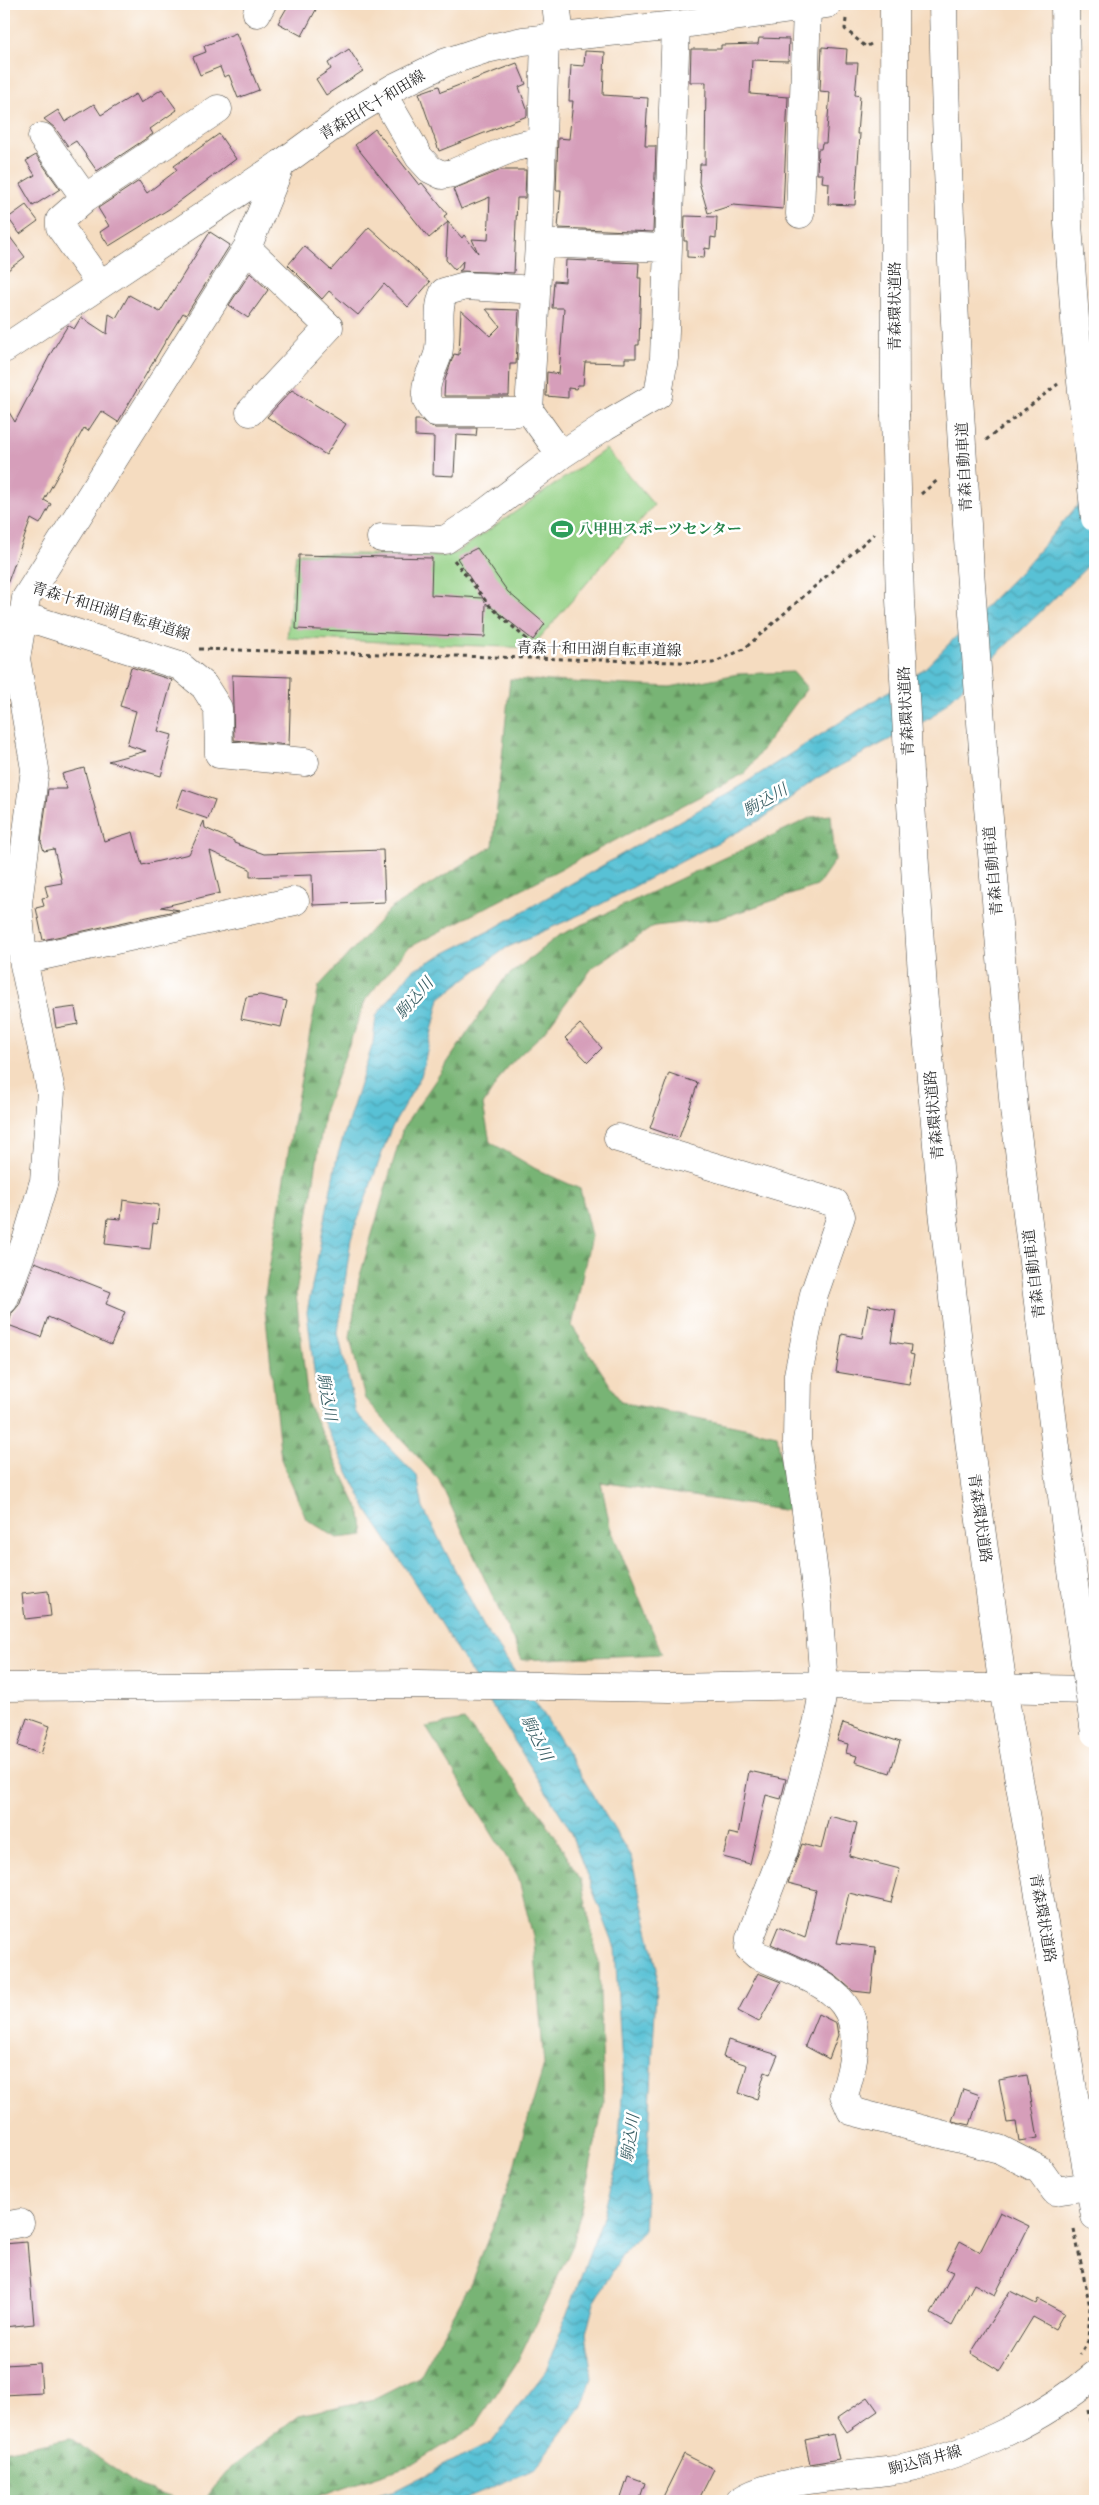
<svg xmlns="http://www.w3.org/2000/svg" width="1099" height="2505" font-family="'IM FELL French Canon','Noto Serif JP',serif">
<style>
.grass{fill:#95d287;stroke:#607e59}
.forest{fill:url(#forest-firs);stroke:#527050}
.water{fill:url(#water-waves);stroke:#427680}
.building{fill:#d69eba}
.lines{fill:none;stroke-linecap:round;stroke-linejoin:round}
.minor-casing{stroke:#494641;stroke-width:29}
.major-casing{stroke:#494641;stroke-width:29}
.highway-casing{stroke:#494641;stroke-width:29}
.path{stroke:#494641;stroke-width:3;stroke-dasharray:4 4;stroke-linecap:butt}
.minor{stroke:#fff;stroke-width:28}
.major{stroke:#fff;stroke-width:28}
.highway{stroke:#fff;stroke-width:28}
.highway-bridge-casing{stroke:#494641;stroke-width:29;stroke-linecap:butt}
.highway-bridge{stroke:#fff;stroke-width:28}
.labels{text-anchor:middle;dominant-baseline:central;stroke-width:5;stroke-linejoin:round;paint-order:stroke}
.street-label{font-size:15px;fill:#2b2b2b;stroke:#fff}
.leisure-label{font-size:15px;font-weight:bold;fill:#27864d;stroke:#fff;text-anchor:start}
.water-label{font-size:16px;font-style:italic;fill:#3b6066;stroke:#fff}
</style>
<defs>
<pattern id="forest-firs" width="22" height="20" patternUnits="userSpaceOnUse" patternTransform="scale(1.25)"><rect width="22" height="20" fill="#78b474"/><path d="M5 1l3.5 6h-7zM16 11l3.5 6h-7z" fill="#63935f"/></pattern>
<pattern id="water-waves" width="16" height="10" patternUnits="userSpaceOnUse" patternTransform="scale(1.25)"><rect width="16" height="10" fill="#59c1d5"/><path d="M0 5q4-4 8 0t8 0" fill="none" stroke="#4a9dad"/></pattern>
</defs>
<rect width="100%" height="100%" fill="#fff"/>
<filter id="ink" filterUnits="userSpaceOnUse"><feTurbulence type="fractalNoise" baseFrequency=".02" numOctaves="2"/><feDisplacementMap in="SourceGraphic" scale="10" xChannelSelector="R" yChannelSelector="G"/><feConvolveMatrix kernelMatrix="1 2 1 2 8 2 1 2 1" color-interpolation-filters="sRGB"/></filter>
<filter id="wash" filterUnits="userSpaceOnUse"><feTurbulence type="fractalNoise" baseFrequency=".0096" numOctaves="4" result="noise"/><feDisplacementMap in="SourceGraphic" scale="20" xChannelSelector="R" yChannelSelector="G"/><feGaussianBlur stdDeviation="1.12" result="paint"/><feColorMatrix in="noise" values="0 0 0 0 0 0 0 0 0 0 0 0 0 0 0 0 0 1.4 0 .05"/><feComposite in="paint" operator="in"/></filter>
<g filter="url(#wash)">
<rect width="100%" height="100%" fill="#f5dcc0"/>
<path class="grass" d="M606,449L654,505L531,648L287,638L296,553L446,556L456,553Z"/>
<path class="forest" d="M793,672L807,688L745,773L408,948L366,999L325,1109L296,1294L308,1404L361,1514L364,1535L337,1538L306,1519L281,1459L264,1300L296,1105L319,986L390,909L493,846L510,679L670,687L738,674Z
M831,815L835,860L817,886L718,919L654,926L593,967L543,1033L506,1068L483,1105L490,1142L536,1169L580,1189L591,1236L572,1326L621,1402L777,1435L789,1511L601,1482L610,1527L662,1654L522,1660L439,1480L365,1399L350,1338L359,1279L403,1128L504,979L558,936L812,817Z
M464,1720L542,1815L581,1880L599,1965L604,2103L573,2245L516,2364L475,2426L414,2464L303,2501H203L232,2466L299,2415L375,2399L420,2376L471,2282L506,2193L544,2065L534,1941L518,1876L426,1727Z
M70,2438L140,2487L182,2501H4V2451Z"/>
<path class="water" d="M1095,485V559L932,717L817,778L762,819L586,912L506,948L440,998L421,1076L390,1131L351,1239L338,1333L356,1413L417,1476L423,1508L485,1628L543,1713L631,1857L657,1968L644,2230L625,2251L594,2302L586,2333L592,2378L582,2406L535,2469L459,2501H355L396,2490L492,2441L546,2371L602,2220L617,2163L623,2084L615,1948L568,1826L404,1566L368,1512L319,1413L307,1312L337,1157L373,1043L376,1016L412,970L491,930L745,783L925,668L1022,570Z"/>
<g id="blocks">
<path class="building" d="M289,4H319L302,36L278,23Z
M236,33L259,90L238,98L229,75L224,77L220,67L200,75L193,57L206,52L204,46Z
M759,38L789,39L788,61L752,60L750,94L788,97L783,209L733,205L708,213L699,182L700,164H705L706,82H690L691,49H721V45L758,44Z
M822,47L847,49L846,63H858L855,95L860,96L857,134H860L855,205L828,204L829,183L822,182L823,174H817L818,149H821L822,143H826L830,92L820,91Z
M349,49L363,71L326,95L316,79L331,69L328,63Z
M585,51L605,52L603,95L648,98L645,146H656L653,232L558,228L561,190H556L558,138L569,139L573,101H569L571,65L584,66Z
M517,63L526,84L519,87L527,109V116L439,151L419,93L439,86L441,92Z
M162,89L177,110L150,129L153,134L97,171L76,141L68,146L55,128L44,119L58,110L65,122L94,104L101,115L136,94L141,103Z
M375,129L419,185L422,183L447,214L444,216L448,222L429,238L355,145Z
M219,134L236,159L169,209L109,246L100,232L109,226L98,208L139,181L147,193L177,170L174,166Z
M36,155L60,189L33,206L20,184L35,175L26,161Z
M501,170H526L525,198H517L514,273L459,271L462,269L463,261L455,270L446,260L448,222L462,238L464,235L478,253L472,239L488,240L490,197L461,209L453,189Z
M26,205L38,221L20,234L8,218Z
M685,216L717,217L716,238L711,237L710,249L705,248L704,258L687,257V241H684Z
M369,227L430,282L408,307L384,284L358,315L329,291L322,299L288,265L304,246L331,270Z
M4,229L25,257L4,273Z
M210,232L230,245L186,315L183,313L165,342L118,422L101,411L88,431L84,428L44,500L51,504L40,524L31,519L6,587H4V404L15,422L51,353L68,325L74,329L81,317L107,334L109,314L116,318L129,295L160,312Z
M566,260L639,263L638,278H641L639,345H636V358H625V363L585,362L583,385H577L576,389L568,388V398L546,396L547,372L559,374L564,308H552L554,281L565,282Z
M250,273L268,290L248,318L229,305Z
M486,309L519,310L516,364H510L509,396H444L445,380L454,354L459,355L461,310L490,336L500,326Z
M292,390L346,424L326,455L267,417Z
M415,420H421L435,428H477L476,436L456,435L454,476L433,475L434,437L415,436Z
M477,548L508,592L545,624L533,640L486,603L485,637L296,629L299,555L432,558L431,595L483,598L457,558Z
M131,667L172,680L158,731L172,735L161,776L108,761L146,751L127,745L136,711L120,706Z
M232,675L291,677L289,745L234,740Z
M84,768L104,841L133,832L142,865L189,854L204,821L205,828L234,841V843L264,854L383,850L385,902L313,905L312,875L250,877V869L210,851L220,893L161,907L179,910L43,940L36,908L44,906L42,898L48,897L45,886L62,883L54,849L44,851L41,842L48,789H67L62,774Z
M183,789L215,800L208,819L176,808Z
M260,995L287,1001L281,1027L241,1019L246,997Z
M75,1007L78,1024L56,1028L53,1010Z
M580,1024L602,1048L588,1062L565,1038Z
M669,1073L698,1083L679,1138L650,1128Z
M123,1200L159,1205L157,1224L153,1223L150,1249L105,1244L108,1218L121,1219Z
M35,1262L111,1292L106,1304L125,1312L111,1345L48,1317L41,1337L8,1325L12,1313L19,1305Z
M868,1305L896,1310L891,1342L911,1345L910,1354L914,1355L909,1384L836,1372L842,1334L862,1338Z
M48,1591L51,1616L25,1619L22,1594Z
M27,1718L50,1726L41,1754L18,1746Z
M843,1723L900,1742L890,1773L855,1762L857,1756L846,1753L848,1744L837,1741Z
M749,1771L786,1779L781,1799L766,1795L750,1864L723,1857L729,1833L738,1835Z
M829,1816L857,1823L849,1856L900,1869L891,1903L849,1893L837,1943L876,1947L871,1993L853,1991L837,1977L816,1964L771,1944L778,1927L805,1938L816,1890L788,1883L802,1844L821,1849Z
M758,1973L781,1982L759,2022L738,2011Z
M818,2014L836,2023L838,2035L829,2059L805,2046Z
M728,2040L778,2055L770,2074L765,2072L757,2099L739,2093L747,2065L723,2057Z
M1027,2075L1038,2138L1019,2141L1016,2122L1007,2123L999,2080Z
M963,2089L980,2095L970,2125L952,2121Z
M1000,2212L1029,2226L995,2295L974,2284L952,2326L931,2314L953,2272L946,2269L960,2241L980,2252Z
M27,2242L34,2324L4,2327V2244Z
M1010,2291L1036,2304L1038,2299L1064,2313L1055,2329L1033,2317L1000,2371L971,2353Z
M40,2363L42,2393L4,2395V2365Z
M868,2397L878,2411L847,2432L838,2418Z
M833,2434L839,2459L810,2464L805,2440Z
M684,2454L714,2469L698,2501H661Z
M628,2477L645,2483L639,2501H620Z"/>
</g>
</g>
<g filter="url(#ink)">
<use href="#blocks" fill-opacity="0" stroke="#494641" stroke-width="1"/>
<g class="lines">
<g class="minor-casing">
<path id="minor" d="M556,4L560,36
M257,13L262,4
M545,38L539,243L529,410L561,455
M383,95L419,157L430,169L442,175L453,173L515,147L542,141
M42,137L85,198
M800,214L807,8
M539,243L666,248
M247,248L329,327L250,412
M100,284L60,227V220L85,198L218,109
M529,410L517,412H435C430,407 426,402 426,395C425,379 434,368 438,354C443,333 435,313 444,292L465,286L536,290
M381,538L445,540L481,516L561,455L605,426L658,395L664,358L676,25
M23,616L180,666L204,686L218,708L219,754L305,762
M23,960L295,901
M618,1138L835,1203L841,1216L814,1294L798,1375L797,1442L818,1604L824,1685L818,1720L784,1850L750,1938L749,1948L757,1955C835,1988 875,1999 844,2095L851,2111L999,2149L1040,2170L1055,2191L1089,2186
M4,1300L27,1238L44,1181L51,1091L23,960L18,903L35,769L16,659L26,598L247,248L281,164
M4,1687L417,1684L670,1688L824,1685L1095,1690
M4,2226L20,2223"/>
</g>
<g class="major-casing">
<path id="major" d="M4,349L281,164L347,116L395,87L444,63L486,49L523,41L676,25L827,4
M740,2501C773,2479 847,2476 887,2471C954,2463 1044,2419 1095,2375"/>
</g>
<g class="highway-casing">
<path id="highway" d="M894,4L895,414
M1065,4L1068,224L1076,333
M983,749L1014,1109L1066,1528
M909,773L923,990L943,1211L970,1448L1003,1688L1095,2216"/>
</g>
<path class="path" d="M846,19L845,29L866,47L871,44
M986,440L1058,384
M921,494L939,479
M454,560L489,605L547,658
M199,649L713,663L744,649L874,534
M4,1016L11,1014
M1074,2229L1090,2307L1088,2341L1080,2354
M1091,2307L1095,2302
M1088,2410L1091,2426L1095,2427"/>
<use href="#minor" class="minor"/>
<use href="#major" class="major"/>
<use href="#highway" class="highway"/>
<g class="highway-bridge-casing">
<path id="highway-bridge" d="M943,4C948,252 964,501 983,749
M1076,333L1095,518
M895,414L900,600L909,773
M1066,1528L1095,1733"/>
</g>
<use href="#highway-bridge" class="highway-bridge"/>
</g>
</g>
<defs>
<g id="stadium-bare" transform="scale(1.725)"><path d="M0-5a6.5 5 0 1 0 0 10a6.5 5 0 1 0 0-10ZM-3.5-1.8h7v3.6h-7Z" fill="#2e9e5b" stroke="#fff" stroke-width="2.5" paint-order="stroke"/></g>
</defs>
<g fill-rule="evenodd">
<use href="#stadium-bare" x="562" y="529"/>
</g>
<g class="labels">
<g class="street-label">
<text transform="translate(372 105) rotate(-31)">青森田代十和田線</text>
<text transform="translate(895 306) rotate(-90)">青森環状道路</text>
<text transform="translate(964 467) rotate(-93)">青森自動車道</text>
<text transform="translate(111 611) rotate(17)">青森十和田湖自転車道線</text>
<text transform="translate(599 649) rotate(1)">青森十和田湖自転車道線</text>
<text transform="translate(906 711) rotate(-93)">青森環状道路</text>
<text transform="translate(993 871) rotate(-95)">青森自動車道</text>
<text transform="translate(934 1115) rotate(-95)">青森環状道路</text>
<text transform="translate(1034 1274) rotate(-97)">青森自動車道</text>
<text transform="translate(980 1518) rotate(82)">青森環状道路</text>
<text transform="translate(1043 1918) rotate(80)">青森環状道路</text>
<text transform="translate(925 2460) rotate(-15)">駒込筒井線</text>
</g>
<g class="leisure-label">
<text x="578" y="529">八甲田スポーツセンター</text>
</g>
<g class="water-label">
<text transform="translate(765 800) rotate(-30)">駒込川</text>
<text transform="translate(414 998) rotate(-49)">駒込川</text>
<text transform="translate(327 1397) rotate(80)">駒込川</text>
<text transform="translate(537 1738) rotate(63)">駒込川</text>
<text transform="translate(630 2138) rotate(-82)">駒込川</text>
</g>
</g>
<rect width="1099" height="2505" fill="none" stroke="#fff" stroke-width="20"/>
</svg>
